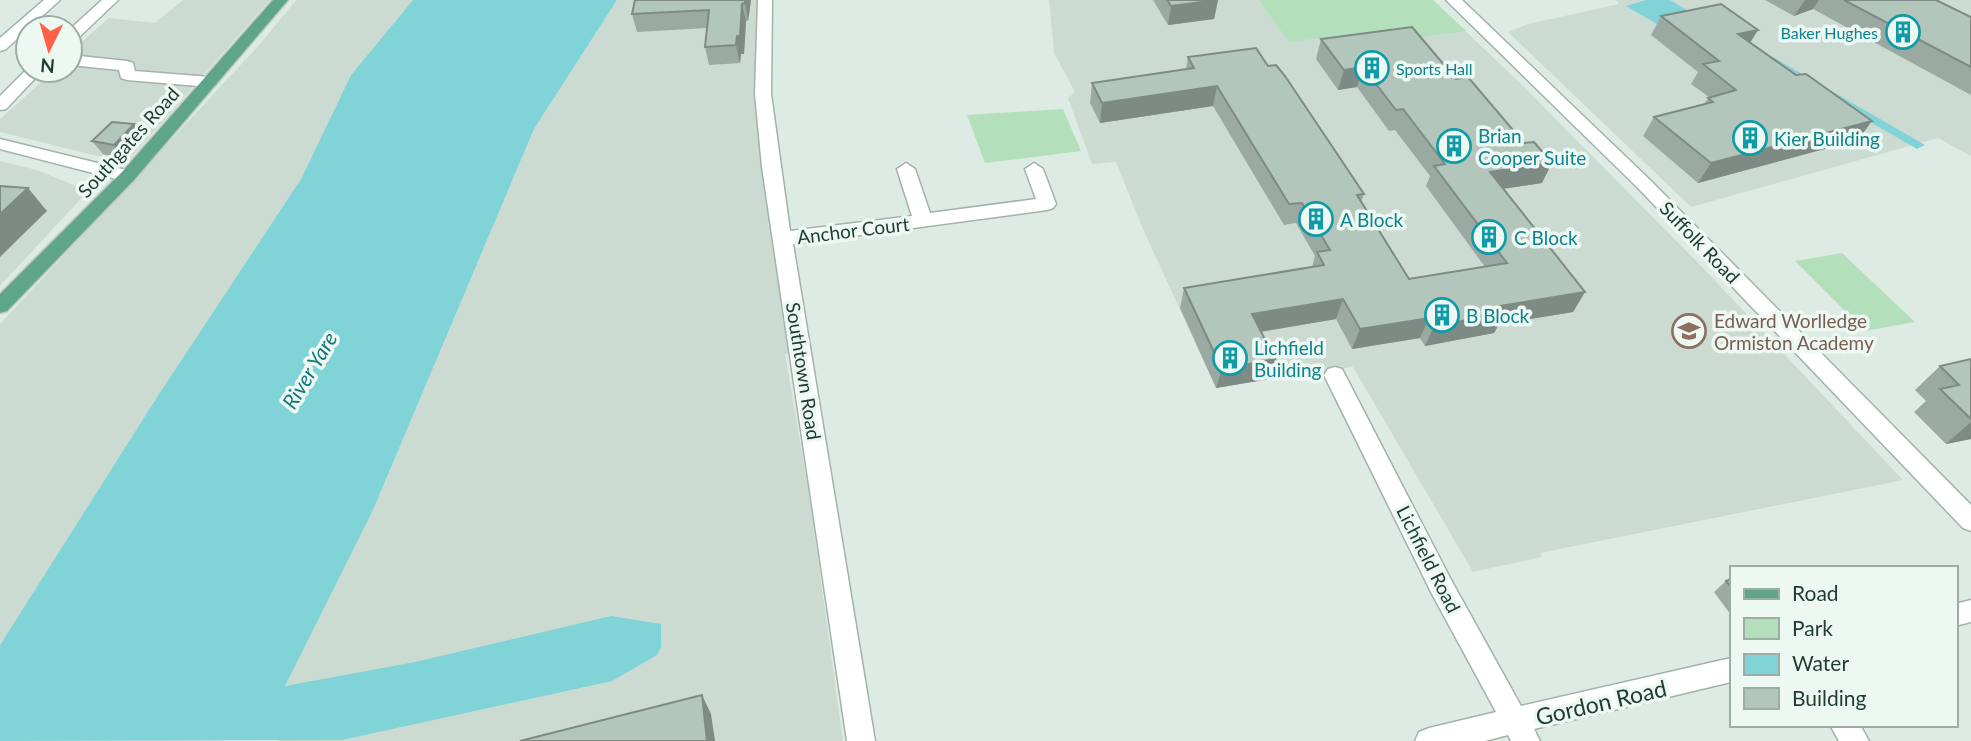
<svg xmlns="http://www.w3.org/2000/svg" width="1971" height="741" font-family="Lato,sans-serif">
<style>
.built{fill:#ccdbd2}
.green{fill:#b4dfbb}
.water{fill:#80d3d6}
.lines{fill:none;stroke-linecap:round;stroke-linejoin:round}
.minor-casing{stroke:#a1b3aa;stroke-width:3}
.major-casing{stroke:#c0c8c5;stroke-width:3}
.minor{fill:#fff;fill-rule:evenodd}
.major{fill:#5ea58a;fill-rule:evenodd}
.wall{fill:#9aaaa2}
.shaded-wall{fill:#7d8b84}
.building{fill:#b3c6bc;stroke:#7d8b84;stroke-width:2}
.labels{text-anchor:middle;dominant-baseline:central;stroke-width:7;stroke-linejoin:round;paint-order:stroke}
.far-culture-label{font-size:16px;fill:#0d838f;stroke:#eef8f2;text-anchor:end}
.culture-label{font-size:19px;fill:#0d838f;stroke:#eef8f2;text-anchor:start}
.street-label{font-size:19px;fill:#1e3c30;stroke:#eef8f2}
.education-label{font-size:19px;fill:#785e54;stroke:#eef8f2;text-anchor:start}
.water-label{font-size:21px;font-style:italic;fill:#13787d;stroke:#eef8f2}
.near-street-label{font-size:23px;fill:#1e3c30;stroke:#eef8f2}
</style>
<rect width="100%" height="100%" fill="#deebe4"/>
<path class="built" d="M183,0H270L126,163L0,132V119L55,70H70V52L109,18L155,23Z
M296,0H413L351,75L301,179L159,394L0,645V324L260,44Z
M617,0H765L763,94L800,351L785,354L808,487L843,741H277L291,685L284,686L373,510L534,129Z
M1049,0H1433L1522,85L1705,270L1903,480L1540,553L1542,557L1473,572L1353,367L1216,388L1142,227L1116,162L1092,164L1068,98L1075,92L1054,53Z
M1615,0H1971V156L1938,138L1691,207L1508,32L1528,24L1619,4Z
M0,161L37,170L88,191L0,286Z"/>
<path class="green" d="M1259,0H1433L1466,31L1406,39L1397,28L1289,42Z
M1063,109L1081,151L985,163L967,115Z
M1842,253L1915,322L1865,331L1795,261Z"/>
<path class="water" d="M413,0H617L534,129L373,510L285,686L415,662L611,616L661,624V647L657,655L612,681L342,740L0,741V645L159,394L301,179L351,75Z
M1646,0H1670L1692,13L1657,24L1626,6Z
M1773,57L1925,145L1917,149L1763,60Z"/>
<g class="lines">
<g class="minor-casing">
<path id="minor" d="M44,0H60L6,49L0,51V38Z
M102,0H118L76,40L70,42V29Z
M758,0H772L771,94L790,231L912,216L897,169L906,163L915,169L930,213L1036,199L1025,169L1034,163L1043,169L1056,204L1053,208L1047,210L793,244L875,741H847L762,167L755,94Z
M1446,0H1462L1650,180L1971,505V531L1963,528L1638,188Z
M70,55L127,61L133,63L135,71L210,77L218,82L210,87L127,80L121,78L119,70L70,65Z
M28,68V70H43L6,109L0,110V96Z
M0,139L134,172L137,176L128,182L0,149Z
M1335,367L1342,369L1450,578L1521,706L1731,658V682L1534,729L1540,741H1511L1508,735L1485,741H1415L1419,732L1429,728L1496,712L1432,594L1324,375L1328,369Z
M1971,600V622L1955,626V604Z
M1830,725H1860L1869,741H1839Z"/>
</g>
<g class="major-casing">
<path id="major" d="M273,0H288L134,180L7,311L0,313V294L122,172Z"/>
</g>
<use href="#minor" class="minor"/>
<use href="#major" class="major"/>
</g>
<path class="wall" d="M751,0L748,21H746L744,54H741L740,63L709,65L705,47L707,28L637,32L632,14Z
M1153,0H1218L1214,19L1168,25Z
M1765,0H1936L1971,17V95L1813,9L1794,16Z
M1661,16L1758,30L1750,43L1858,140L1698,183L1643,136L1654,117L1704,104L1709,97L1691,84L1698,72L1651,35Z
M1321,39L1542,183L1503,189L1585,292L1573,312L1499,324L1494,333L1425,346L1420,338L1352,349L1336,319L1261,332L1275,359L1269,379L1216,388L1180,308L1184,288L1312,267L1315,256L1296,223L1284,225L1213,106L1100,123L1090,103L1092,83L1186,69L1188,57L1268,66L1364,194L1361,202L1409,279L1485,267L1426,186L1430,176L1395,130L1389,131L1357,87L1338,90L1316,59Z
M144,138L124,159L103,154L92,141Z
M1971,359V439L1946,444L1914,412L1926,401L1915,390L1940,366Z
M1731,579V615L1714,592L1726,581Z"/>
<path class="shaded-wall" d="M745,0H751L748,21L745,3Z
M1218,0L1214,19L1168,25L1171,6Z
M1805,0H1819L1813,9L1794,16Z
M742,4L746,21L744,54H741L740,63L736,45Z
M1758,30L1746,49L1738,34Z
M1363,67L1357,87L1338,90L1344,70Z
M1217,86L1213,106L1100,123L1102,103Z
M1872,121L1858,140L1698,183L1711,163Z
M134,124L144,138L124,159L114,145Z
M1552,163L1542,183L1481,192L1490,172Z
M28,188L47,211L0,257V214Z
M1585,292L1573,312L1499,324L1494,333L1425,346L1434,326L1500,306Z
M1343,299L1336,319L1246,334L1252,314Z
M1429,318L1420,338L1352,349L1360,329Z
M1275,359L1269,379L1216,388L1222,369Z
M1971,422V439L1946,444Z
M702,695L711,714L715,741H707Z"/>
<path class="building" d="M635,0H745V3L742,4L740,36H737L736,45L705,47L709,10L632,14Z
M1167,0H1218L1171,6Z
M1844,0H1936L1971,17V67Z
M1721,4L1758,30L1738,34L1796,75L1806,74L1872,121L1711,163L1654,117L1713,102L1708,98L1736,90L1703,64L1719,61L1661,16Z
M1412,27L1456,79L1468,77L1524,143L1534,142L1552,163L1490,172L1585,292L1500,306L1505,313L1434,326L1429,318L1360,329L1343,299L1252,314L1275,359L1222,369L1184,288L1324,265L1317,252L1330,250L1302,203L1289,204L1217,86L1102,103L1092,83L1194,68L1188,57L1256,48L1268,66L1276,65L1285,76L1364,194L1357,195L1409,279L1507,263L1434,166L1445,164L1403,109L1396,110L1363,67L1344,70L1321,39Z
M112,122L134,124L114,145L92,141Z
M0,186L28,188L0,214Z
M1971,359V419L1940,389L1959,385L1940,366Z
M1731,579V587L1726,581Z
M702,695L707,741H520Z"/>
<defs>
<g id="building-ring" transform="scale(1.75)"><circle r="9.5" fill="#eef8f2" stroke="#0f9aa8" stroke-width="1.5"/><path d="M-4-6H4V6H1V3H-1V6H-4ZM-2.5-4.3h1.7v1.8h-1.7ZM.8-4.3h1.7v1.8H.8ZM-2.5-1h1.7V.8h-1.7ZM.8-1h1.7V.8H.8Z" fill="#0f9aa8"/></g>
<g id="school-ring" transform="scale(1.75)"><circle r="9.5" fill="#eef8f2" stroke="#8d6e63" stroke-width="1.5"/><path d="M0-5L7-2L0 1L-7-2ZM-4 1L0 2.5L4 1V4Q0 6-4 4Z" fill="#8d6e63"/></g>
</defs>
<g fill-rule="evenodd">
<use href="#building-ring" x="1903" y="32"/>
<use href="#building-ring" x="1372" y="68"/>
<use href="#building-ring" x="1750" y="138"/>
<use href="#building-ring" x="1454" y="146"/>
<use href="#building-ring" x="1316" y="219"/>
<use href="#building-ring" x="1489" y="237"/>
<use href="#building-ring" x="1442" y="315"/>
<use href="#school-ring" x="1689" y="331"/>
<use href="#building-ring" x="1230" y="358"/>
</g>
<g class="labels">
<g class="far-culture-label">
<text x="1878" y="32">Baker Hughes</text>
<text x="1396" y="68" text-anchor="start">Sports Hall</text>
</g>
<g class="culture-label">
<text x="1478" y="135">Brian<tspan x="1478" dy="22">Cooper Suite</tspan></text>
<text x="1774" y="138">Kier Building</text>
<text x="1340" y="219">A Block</text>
<text x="1514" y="237">C Block</text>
<text x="1466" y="315">B Block</text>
<text x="1254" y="347">Lichfield<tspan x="1254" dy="22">Building</tspan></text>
</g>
<g class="street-label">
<text transform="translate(128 142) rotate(-48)">Southgates Road</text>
<text transform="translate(853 230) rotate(-7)">Anchor Court</text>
<text transform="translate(1700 242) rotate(46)">Suffolk Road</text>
<text transform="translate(804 371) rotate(81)">Southtown Road</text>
<text transform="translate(1429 559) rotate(63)">Lichfield Road</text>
</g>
<g class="education-label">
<text x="1714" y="320">Edward Worlledge<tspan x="1714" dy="22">Ormiston Academy</tspan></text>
</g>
<g class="water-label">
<text transform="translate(309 370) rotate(-59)">River Yare</text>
</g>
<g class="near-street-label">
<text transform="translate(1601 702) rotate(-13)">Gordon Road</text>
</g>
</g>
<rect x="1730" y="566" width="228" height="161" fill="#eef8f2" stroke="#9bada4" stroke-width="2"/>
<rect x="1744" y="589" width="35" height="10" fill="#5ea58a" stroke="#9bada4" stroke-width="2"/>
<text x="1792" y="601" font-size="21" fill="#1e3c30">Road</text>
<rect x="1744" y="618" width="35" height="21" fill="#b4dfbb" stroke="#9bada4" stroke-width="2"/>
<text x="1792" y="636" font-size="21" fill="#1e3c30">Park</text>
<rect x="1744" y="654" width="35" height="21" fill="#80d3d6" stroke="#9bada4" stroke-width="2"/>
<text x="1792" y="671" font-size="21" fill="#1e3c30">Water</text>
<rect x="1744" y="688" width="35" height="21" fill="#b3c6bc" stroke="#9bada4" stroke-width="2"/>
<text x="1792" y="706" font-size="21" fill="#1e3c30">Building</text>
<g transform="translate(49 49) rotate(185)"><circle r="33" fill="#eef8f2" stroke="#9bada4" stroke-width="2"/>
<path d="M0-5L12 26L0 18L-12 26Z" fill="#ff6048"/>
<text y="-10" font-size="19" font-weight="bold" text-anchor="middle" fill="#1e3c30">N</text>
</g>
</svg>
